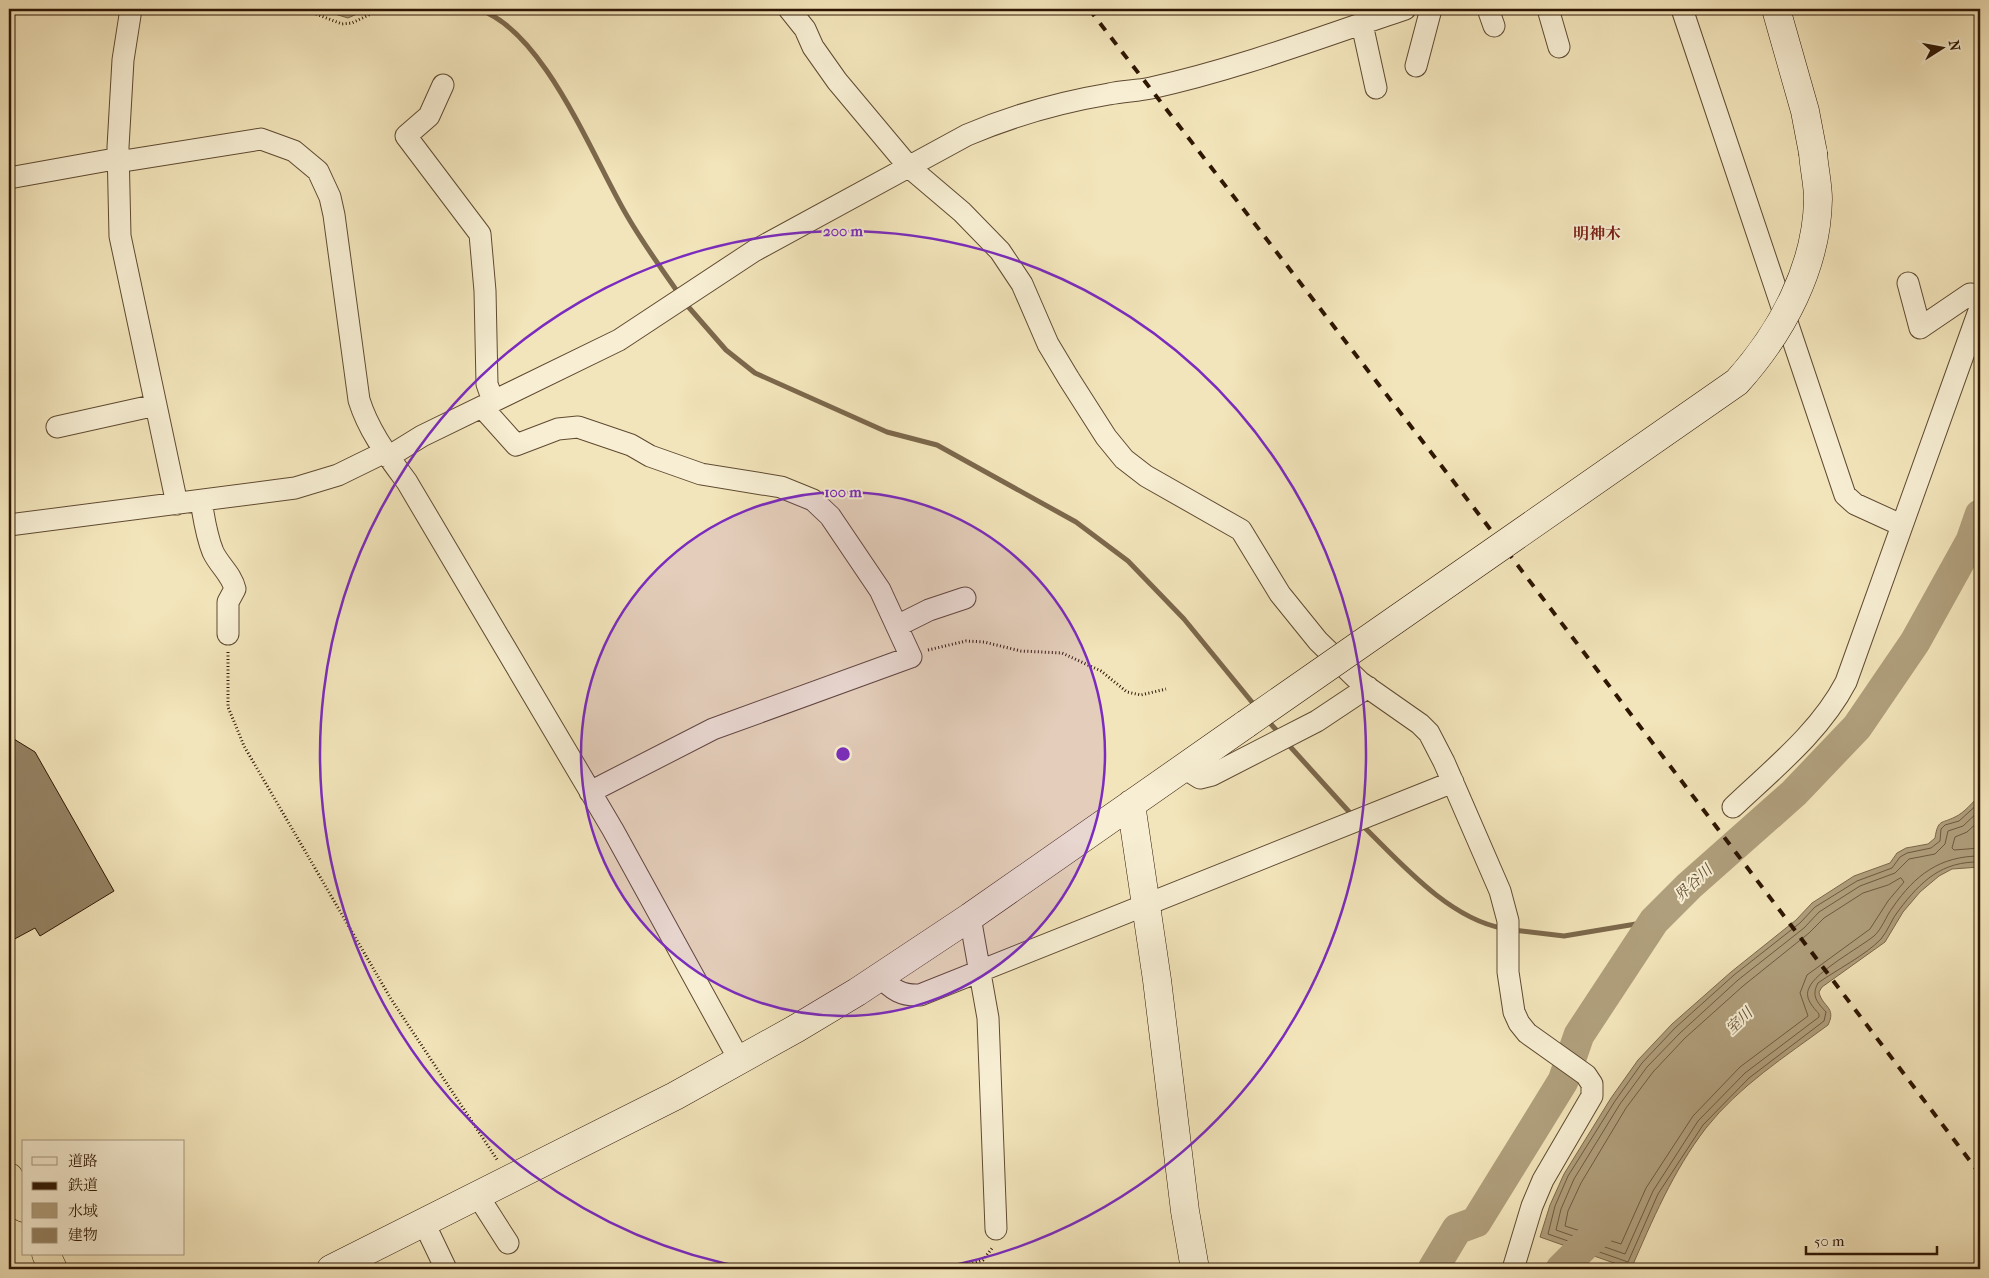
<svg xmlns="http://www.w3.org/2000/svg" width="1989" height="1278" font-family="'IM FELL French Canon','Noto Serif JP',serif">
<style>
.water{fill:#b09f7c;stroke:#7c684c}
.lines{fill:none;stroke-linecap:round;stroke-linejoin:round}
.shore{stroke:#6f5a40;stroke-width:1}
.stream{stroke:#7c684c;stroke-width:5}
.river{stroke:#b09f7c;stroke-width:31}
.building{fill:#948263;stroke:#2e1603}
.street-casing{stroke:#5f4a31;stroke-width:23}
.secondary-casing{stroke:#2e1603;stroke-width:29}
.highway-casing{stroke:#2e1603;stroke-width:29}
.path{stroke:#2e1603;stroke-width:3;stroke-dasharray:1 2.5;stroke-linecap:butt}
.street{stroke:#f7eed3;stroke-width:21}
.secondary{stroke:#f7eed3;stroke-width:28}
.highway{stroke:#f3e5bb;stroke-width:28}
.rail{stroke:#2e1603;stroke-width:4;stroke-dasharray:9 9;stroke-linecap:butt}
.secondary-bridge-casing{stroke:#2e1603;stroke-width:29;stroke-linecap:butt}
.secondary-bridge{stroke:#f7eed3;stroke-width:28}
.ring{fill:none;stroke:#7b2cbf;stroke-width:2.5}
.labels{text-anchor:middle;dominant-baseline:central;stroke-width:4;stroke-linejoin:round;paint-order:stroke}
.water-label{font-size:15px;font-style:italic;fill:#624d33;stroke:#f7eed3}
.quarter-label{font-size:16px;font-weight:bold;fill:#7a1f14;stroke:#f7eed3}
.centre{fill:#7b2cbf;stroke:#f7eed3;stroke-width:2.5}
.ring-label{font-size:15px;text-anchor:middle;font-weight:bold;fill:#7b2cbf;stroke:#f7eed3;stroke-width:4;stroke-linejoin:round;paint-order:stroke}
</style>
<rect width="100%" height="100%" fill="#f3e5bb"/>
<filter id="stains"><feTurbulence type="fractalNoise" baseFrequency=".004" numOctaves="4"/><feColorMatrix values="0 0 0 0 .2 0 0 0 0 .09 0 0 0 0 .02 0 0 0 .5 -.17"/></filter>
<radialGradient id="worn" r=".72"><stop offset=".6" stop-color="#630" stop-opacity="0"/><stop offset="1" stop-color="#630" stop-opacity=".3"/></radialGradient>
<path class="water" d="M318,9H368L348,18Z
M1980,795V867L1952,869L1939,876L1920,892L1903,912L1885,942L1822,987L1819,992C1822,1007 1837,1007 1828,1025C1786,1056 1739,1086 1706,1128C1673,1171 1652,1221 1631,1269L1540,1237L1550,1205L1564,1174L1611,1098L1638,1060L1672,1024L1731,972L1796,920L1812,903L1854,876L1890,863L1897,853L1906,848L1928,844L1935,838C1938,819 1941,824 1955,817C1964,813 1973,802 1980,795Z"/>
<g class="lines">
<path class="shore" d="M1980,802L1959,821L1945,825L1941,829L1940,841L1931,848L1907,853L1900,857L1892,868L1857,881L1815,907L1800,923L1734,975L1675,1028L1642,1063L1615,1101L1568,1176L1555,1206L1548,1234L1628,1262L1658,1194L1703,1125L1749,1078L1824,1021L1826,1012C1817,1002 1811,996 1818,983C1836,970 1866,955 1881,939C1888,931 1892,918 1899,910C1921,881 1942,861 1980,862
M1980,810L1963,826L1948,831L1945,844L1935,854L1909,859L1895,873L1860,886L1819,912L1804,928L1738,980L1680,1033L1647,1067L1620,1104L1574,1179L1561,1209L1556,1230L1625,1254L1653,1191L1698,1121L1745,1073L1819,1017V1014C1813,1007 1804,998 1809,988C1815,972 1859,948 1874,936C1882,929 1886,916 1893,907C1915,875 1940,856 1980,856
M1980,820L1967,832L1955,837L1952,848L1954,850L1980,848
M1901,878L1904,882L1888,901L1870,929L1807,975L1800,993L1808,1016L1740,1067L1693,1116L1646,1188L1621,1244L1565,1226L1568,1211L1581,1183L1626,1108L1653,1072L1685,1038L1743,986L1809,933L1824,918L1863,893L1888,885Z"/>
<path class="stream" d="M477,9C543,28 593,158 626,214C642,242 661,268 679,294
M685,303L726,350L755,373L887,432L937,445L1076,522L1128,561L1184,619L1256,707
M1266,719L1281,735
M1286,742L1352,815
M1362,825C1400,862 1448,918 1502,928
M1513,930L1564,936L1654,921"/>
<path class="river" d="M1433,1269L1457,1229L1476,1222L1563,1081L1579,1035L1654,921L1689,886L1794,793L1857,727L1915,642L1971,541L1980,515
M1561,1269L1601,1229L1607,1219"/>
</g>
<path class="building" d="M9,736L35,752L114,891L40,936L35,928L9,942Z"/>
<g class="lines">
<g class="street-casing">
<path id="street" d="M131,9L123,60L118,147L120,236L177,504
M789,9L805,29L813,47L837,81L909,167L962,212L1000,251L1022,284L1048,344L1069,379L1106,437L1124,459L1146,476L1241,530L1280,594L1318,641L1360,682L1420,724L1429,733L1444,762L1500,891L1508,921V972L1514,1012L1519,1023L1527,1033L1586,1075L1592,1084V1096L1543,1180L1532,1206L1513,1269
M1488,9L1494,26
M1548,9L1559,47
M1682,9L1845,495L1855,504L1901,525
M1362,24L1376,88
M1416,66L1431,9
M443,85L429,116L406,136L480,234L485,291L487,384L493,401
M9,178L109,160H130L261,139L294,151L318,171L330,197L334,215L359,400C369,432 388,456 407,482L613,830L740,1061
M1908,283L1920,328L1970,294L1980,295
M482,407L516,445L558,429L578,427L631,445L650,456L701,474L781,487L813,500L830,516L880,590L911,657L713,729L590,792
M57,427L156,405
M388,457L422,436L619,340L754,251L967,135C1012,116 1061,102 1109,94C1123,91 1137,91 1151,88C1238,69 1321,37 1405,9
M201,501C204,518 206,535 213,552C219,565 232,575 235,589L228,602V634
M9,525L295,488L338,475L385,452
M897,626L929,610L965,598
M1184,768L1200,778L1212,775L1317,721L1368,687
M1733,807C1773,769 1820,732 1846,682L1980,308
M970,917L988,1018L996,1229
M880,976C892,990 902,996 920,995L1453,782
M478,1196L508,1243
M424,1223L446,1269"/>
</g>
<g class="secondary-casing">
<path id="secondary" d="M1776,9L1805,111L1813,153
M1131,804L1157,980L1185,1211L1195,1269
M331,1269L675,1096L797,1028L857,992L970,917L1246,724"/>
</g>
<g class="highway-casing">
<path id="highway" d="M9,1177L24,1208
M46,1254L53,1269"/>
</g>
<path class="path" d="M303,9L342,24L352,23L375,12
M928,650L966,641L984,642L1021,651L1062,653L1101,671L1127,692L1141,695L1166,689
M228,652V707L244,746L391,999L498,1161
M956,1269L983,1260L993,1247"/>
<use href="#street" class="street"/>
<use href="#secondary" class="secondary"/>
<use href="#highway" class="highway"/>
<path class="rail" d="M1089,9L1484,521L1980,1174"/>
<g class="secondary-bridge-casing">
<path id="secondary-bridge" d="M1246,724L1737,382C1782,332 1817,267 1818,199C1818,184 1814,168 1813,153"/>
</g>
<use href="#secondary-bridge" class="secondary-bridge"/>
</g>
<circle cx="843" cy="754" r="262" fill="#7b2cbf" fill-opacity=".12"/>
<g class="ring">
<circle cx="843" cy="754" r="262"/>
<path d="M752 1269A523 523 0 1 1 934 1269"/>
</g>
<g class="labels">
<g class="water-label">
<text transform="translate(1693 883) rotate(-43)">界谷川</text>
<text transform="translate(1739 1021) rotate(-44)">室川</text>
</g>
<g class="quarter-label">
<text x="1597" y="233">明神木</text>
</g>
</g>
<circle cx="843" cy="754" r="8" class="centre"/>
<g class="ring-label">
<text x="843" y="236">200 m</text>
<text x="843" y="497">100 m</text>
</g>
<rect width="1989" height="1278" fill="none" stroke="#f3e5bb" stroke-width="30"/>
<rect x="10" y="10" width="1969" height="1258" fill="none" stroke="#2e1603" stroke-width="2.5"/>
<rect x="15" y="15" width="1959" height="1248" fill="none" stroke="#2e1603"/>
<rect x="22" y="1140" width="162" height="115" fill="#f7eed3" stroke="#a79880"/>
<rect x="32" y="1157" width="25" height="8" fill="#f7eed3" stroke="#a79880"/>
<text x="68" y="1166" font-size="15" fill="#2e1603">道路</text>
<rect x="32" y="1182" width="25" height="8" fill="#2e1603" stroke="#a79880"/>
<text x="68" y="1190" font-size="15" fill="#2e1603">鉄道</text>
<rect x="32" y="1203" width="25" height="15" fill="#b09f7c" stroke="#a79880"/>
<text x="68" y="1216" font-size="15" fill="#2e1603">水域</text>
<rect x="32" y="1228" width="25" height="15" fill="#948263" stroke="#a79880"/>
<text x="68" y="1240" font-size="15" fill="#2e1603">建物</text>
<g transform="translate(1942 48) rotate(79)" stroke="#f7eed3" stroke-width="4" paint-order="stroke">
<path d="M0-4L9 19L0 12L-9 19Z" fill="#2e1603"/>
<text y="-8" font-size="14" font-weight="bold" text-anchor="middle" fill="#2e1603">N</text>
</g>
<path d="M1806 1246v8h131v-8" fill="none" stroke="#2e1603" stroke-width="2.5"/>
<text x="1814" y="1246" font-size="15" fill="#2e1603" stroke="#f7eed3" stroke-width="4" paint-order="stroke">50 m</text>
<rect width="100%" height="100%" filter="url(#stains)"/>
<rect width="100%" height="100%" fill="url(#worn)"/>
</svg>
